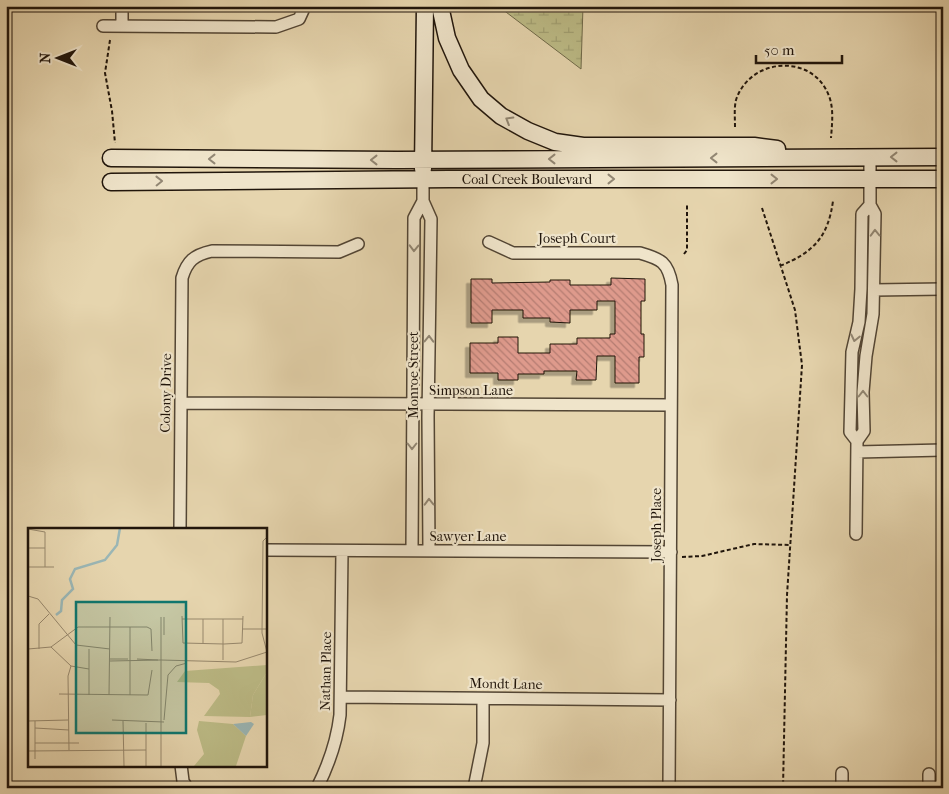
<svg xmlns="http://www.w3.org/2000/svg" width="949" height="794" font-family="'IM FELL French Canon',serif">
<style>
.wetland{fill:url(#wetland-marsh);stroke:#6e6848}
.building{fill:url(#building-back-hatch);stroke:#20150b;filter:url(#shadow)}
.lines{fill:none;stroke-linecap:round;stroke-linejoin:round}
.minor-casing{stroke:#524534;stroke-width:14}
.secondary-casing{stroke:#20150b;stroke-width:19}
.path{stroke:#20150b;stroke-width:2;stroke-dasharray:4 2.5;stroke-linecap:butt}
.minor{stroke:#efe4ca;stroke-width:11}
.secondary{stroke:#efe4ca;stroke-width:16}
.oneway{stroke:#928774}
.labels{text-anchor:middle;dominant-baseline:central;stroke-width:4.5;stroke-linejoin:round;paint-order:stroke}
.street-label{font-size:14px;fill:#20150b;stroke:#efe4ca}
.inset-river{fill:none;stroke:#9ab6b5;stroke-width:2.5}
.inset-road{fill:none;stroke:#97886d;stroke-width:1}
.view{fill:#0f766e;fill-opacity:0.15;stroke:#0f766e;stroke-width:2.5}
.inset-edge{fill:none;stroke:#20150b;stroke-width:2.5}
</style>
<defs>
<pattern id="wetland-marsh" width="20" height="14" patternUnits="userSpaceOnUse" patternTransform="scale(1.25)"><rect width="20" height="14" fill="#bcbb86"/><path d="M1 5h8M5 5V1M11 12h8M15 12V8" fill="none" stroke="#a1a072"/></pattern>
<pattern id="building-back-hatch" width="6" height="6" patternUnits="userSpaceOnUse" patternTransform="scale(1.25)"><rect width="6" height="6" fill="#de9a8c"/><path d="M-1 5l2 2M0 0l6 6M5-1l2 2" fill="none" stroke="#b47c71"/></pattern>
<filter id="shadow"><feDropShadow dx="-4.5" dy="4.5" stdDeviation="0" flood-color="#0004"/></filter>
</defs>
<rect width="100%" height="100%" fill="#e6d5ae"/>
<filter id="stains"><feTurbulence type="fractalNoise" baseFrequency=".004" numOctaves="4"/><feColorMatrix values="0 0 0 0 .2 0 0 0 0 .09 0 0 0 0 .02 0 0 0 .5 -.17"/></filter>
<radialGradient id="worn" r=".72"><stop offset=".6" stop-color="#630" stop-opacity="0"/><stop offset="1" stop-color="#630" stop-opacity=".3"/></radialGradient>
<path class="wetland" d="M498,6H583L581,69Z"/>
<path class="building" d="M611,278L645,279V301H641V334H644V357H639V383H615V356H597L596,380H576L577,371H544V374H518V380H498V373H470V343H498V337H518V353H550V344H577V338H610V334H615V301H597V310H570V323L550,322V318H523V310H492V323H471V279H492V283L550,282V280H570V285H611Z"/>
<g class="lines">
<g class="minor-casing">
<path id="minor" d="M122,6V26
M103,26L276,27L299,19L305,6
M423,179V201L431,219L428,417L429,550
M489,242L513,253H640C661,259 668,262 672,285L669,788
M874,290L943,289
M181,403L671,405
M857,441L850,432L852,352L859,322L861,289L862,214L870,205
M857,452L943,450
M180,529L182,278C187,261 194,255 212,251L339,252L358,244
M856,534L857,441L864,431L863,392L866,356L873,314L875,214L870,205V157
M265,550L671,552
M412,550L414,218L423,201
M341,697L670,700
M181,765L183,781L187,788
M842,773V788
M929,774V788
M317,788C329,764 337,741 340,715L342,551
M474,788L483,743V699"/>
</g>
<g class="secondary-casing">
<path id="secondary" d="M440,6L447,38L461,70L481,99L501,116L528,131L555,142L583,146H754L777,149
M111,158L397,160L943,157
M423,169L425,6
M111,182L449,179H943"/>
</g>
<path class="path" d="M110,40L105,73L112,111L115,143
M735,127C735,118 734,108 736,100C750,57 813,53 829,96C834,109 832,124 831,138
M762,208L795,310L802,365L787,595L783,788
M684,254L687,250V204
M780,266C814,252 828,237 833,201
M682,557L702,556L754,544L790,545"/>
<use href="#minor" class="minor"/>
<use href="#secondary" class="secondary"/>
</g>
<defs><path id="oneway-chevron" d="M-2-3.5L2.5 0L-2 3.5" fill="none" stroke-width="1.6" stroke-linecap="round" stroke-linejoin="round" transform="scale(1.25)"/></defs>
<g class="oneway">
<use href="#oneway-chevron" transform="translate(509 120) rotate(-149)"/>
<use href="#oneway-chevron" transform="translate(894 157) rotate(-180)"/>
<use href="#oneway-chevron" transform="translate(714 158) rotate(180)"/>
<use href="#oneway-chevron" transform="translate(212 159) rotate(-180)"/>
<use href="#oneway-chevron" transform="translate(552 159) rotate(180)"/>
<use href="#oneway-chevron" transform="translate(374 160) rotate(-180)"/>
<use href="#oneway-chevron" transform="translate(611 179)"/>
<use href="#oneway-chevron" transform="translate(774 179)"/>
<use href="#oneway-chevron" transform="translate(159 181) rotate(-1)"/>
<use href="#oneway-chevron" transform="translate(875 233) rotate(-91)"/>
<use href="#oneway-chevron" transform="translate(414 248) rotate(91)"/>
<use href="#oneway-chevron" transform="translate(855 338) rotate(103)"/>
<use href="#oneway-chevron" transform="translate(429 339) rotate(-89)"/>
<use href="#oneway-chevron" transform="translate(863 394) rotate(-90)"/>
<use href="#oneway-chevron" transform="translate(412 446) rotate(90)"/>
<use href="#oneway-chevron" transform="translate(429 502) rotate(-91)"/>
</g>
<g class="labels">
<g class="street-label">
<text x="527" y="179">Coal Creek Boulevard</text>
<text x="577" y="238">Joseph Court</text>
<text transform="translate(413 375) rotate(-90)">Monroe Street</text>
<text x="471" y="390">Simpson Lane</text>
<text transform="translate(166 393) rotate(-89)">Colony Drive</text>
<text transform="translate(656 525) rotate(-90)">Joseph Place</text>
<text x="468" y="536">Sawyer Lane</text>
<text transform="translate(326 671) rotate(-89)">Nathan Place</text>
<text transform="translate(506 684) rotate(1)">Mondt Lane</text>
</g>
</g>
<g transform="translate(28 528)">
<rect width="239" height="239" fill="#e6d5ae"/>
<path d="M239,144V187L222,189L225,167Z" fill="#bcbb86"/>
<path d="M239,137V144L225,167L222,189L176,188L192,166L191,162L181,155L149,154L157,143ZM171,193L205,196L218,208L208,238H166L176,226L169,202Z" fill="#bcbb86"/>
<path d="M223,194L226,196L218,208L205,196Z" fill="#9ab6b5"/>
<path class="inset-river" d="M28,87L33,83L34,72L45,61L42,51L47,41L77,32L89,17L92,0"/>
<path class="inset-road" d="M0,1L17,4V39M0,20H17M0,39H26M0,68L10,71L48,117L82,121M154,88L155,115L196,116L214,115L215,88M133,89V238M154,91H215M215,101H239M136,107V89M175,116V91M23,119L43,138L61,141M0,121L23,119L50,99H119L123,101L124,123M11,121V96L21,86M239,124L234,105L235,13L239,9M82,131H100M109,131L130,132M133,132L208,134L239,124M195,132V91M82,133L133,132M31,166L120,167L124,142M61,167V121M81,167L82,89M102,167V99M84,192L136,194M136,192L140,147L148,138L159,135M0,193L40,192M7,193V231M95,193L96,238M118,195V238M7,200L41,202M7,215H51M41,222L40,148L43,138M0,223L118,222"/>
<path class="view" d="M48,74H158V205H48Z"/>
<rect width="239" height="239" class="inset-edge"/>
</g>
<rect width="949" height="794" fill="none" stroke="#e6d5ae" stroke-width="25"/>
<rect x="8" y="8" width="934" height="779" fill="none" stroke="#20150b" stroke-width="2.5"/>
<rect x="12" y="12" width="924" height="769" fill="none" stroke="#20150b"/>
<g transform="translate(58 58) rotate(270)" stroke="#efe4ca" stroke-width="4" paint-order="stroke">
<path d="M0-4L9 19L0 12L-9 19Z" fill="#20150b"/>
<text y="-8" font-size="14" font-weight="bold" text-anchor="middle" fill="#20150b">N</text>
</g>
<path d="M756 55v8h86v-8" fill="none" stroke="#20150b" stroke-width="2.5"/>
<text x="764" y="55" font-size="15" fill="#20150b" stroke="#efe4ca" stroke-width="4" paint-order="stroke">50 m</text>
<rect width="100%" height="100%" filter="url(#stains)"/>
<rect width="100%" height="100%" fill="url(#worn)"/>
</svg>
